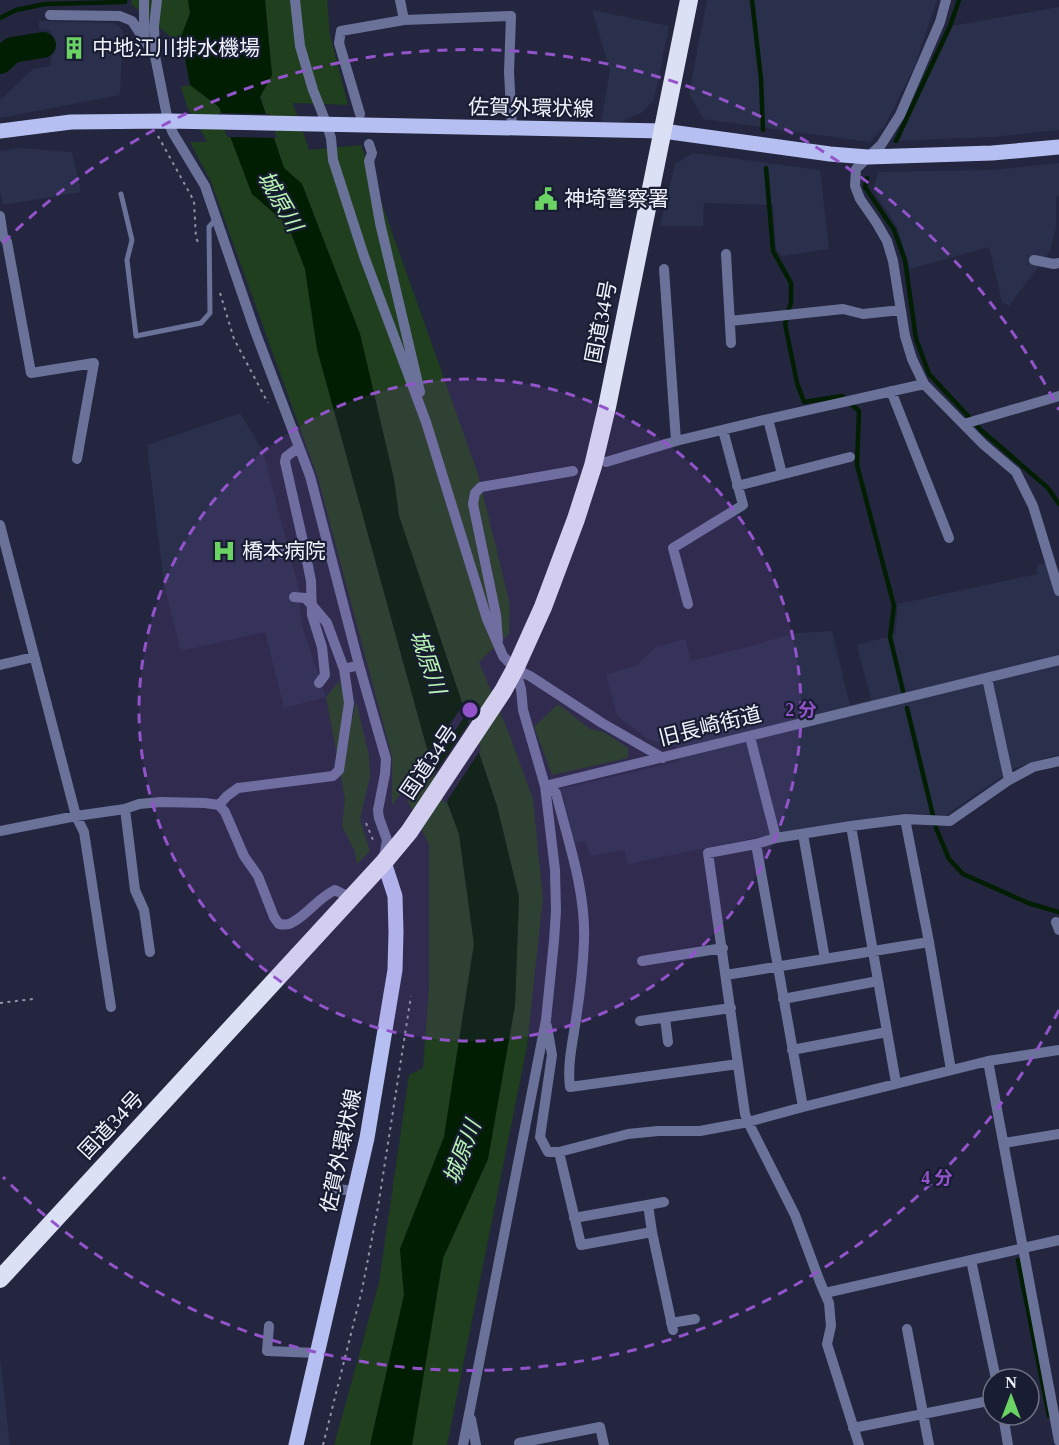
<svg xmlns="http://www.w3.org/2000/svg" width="1059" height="1445" font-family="'Times New Roman','Noto Sans JP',serif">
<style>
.built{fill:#2a2f4c}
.green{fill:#203f1e}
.water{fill:#021e02}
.pier{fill:#23263e}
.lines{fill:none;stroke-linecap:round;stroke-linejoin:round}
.stream{stroke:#021e02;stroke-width:4.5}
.river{stroke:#021e02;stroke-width:26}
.path{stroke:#9193a3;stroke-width:2;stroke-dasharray:3 4.5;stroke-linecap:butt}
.lane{stroke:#6b729a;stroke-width:5}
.street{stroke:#6b729a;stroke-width:10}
.primary{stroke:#b6bff1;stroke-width:15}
.highway{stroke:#dce0f5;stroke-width:18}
.ring{fill:none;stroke:#9354cb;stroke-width:3;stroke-dasharray:10 8}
.labels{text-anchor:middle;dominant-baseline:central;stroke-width:4.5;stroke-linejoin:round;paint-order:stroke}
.poi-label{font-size:21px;fill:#f1f3fc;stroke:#191d33;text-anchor:start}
.street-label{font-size:21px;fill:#f1f3fc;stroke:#191d33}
.water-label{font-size:22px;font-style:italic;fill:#b8f6b2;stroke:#191d33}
.centre{fill:#9354cb;stroke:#191d33;stroke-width:3}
.ring-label{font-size:18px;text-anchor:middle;font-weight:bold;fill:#9354cb;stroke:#191d33;stroke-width:4.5;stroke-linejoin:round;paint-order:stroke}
</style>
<rect width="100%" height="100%" fill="#23263e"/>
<path class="built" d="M707,0H937L914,68L884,127L870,142L703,119L689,93Z
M1059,7V130L992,137L896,141L950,26Z
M592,10L669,26L654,100L641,113L620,122L601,123L610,70Z
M39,21L114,23L123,30L120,95L0,118V100L33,69L51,66V30L39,29Z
M19,148L72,152L81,192L3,205L0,191V151Z
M693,153L820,170L829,249L782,256L776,249L773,205L704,203L703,226H660L675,164Z
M1059,163V196L1056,197V227L1050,251L1009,306L1002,302L989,247L910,269L897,227L873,189L878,172L992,170Z
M240,413L263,451L299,590L301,623L326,697L284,708L265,632L181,651L164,585L147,445Z
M1053,561L1056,569H1059V755L1050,757L1015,768L946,815L904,813L779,833L628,864L624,850L590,856L586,841L575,843L561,789L680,761L676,746L649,740L617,715L606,675L637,665L656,647L685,639L691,661L751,646L795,633L832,631L850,705L871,700L857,645L895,635L898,604L1037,574V565Z
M0,1356L10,1445H0Z"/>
<path class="green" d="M132,0H188L190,13L181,37H171L131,4Z
M265,0H327L330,35L348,105L293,103L309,150L361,145L478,474L510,604L509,634L479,662L508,731L533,799L543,898L527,1046L447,1445H412L443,1258L488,1159L515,1005L519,897L497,806L399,516L394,479L360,334L302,184L284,168L260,96L272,75Z
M190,85L219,107L252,194L288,225L305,269L317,349L426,745L459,834L474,944L444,1137L400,1249L404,1295L370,1445H334L379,1283L409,1075L423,1068L429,986V845L403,791L392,805V757L318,478L211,182L190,142H207L187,106L181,87Z
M339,681L352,720L356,702L369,755L370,777L360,819L370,851L357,864L354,850L342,826L345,799L326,697Z
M558,704L590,729L604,732L628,748V758L552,775L534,727Z"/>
<path class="water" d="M188,0H265L272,75L260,97L284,168L302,184L360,334L394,479L399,516L497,806L519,897L515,1005L488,1159L443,1258L412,1445H370L404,1295L400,1249L444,1137L474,944L459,834L426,745L317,349L305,269L288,225L252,194L219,107L190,85L181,37L190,13Z"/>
<path class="pier" d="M218,113L269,114L277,138L227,137Z
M465,702L468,711L431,767L427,758Z
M471,720L481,749L445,804L434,775Z"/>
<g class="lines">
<path class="stream" d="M752,0L761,79L763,130
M0,18L16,10L45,4L125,2V0
M173,46L189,47
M896,141L950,26L959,0
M766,168L773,251L791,283V302L785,324L797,383L804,402L842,396L859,411L857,465L894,606L890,637L903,691
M867,178L865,187L894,230L905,260L916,339L929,374L982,431L1048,488L1059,504
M907,708L936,828L949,859L963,874L1028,903L1059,912
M1018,1260L1049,1416"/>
<path class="river" d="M0,61L12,50L43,45"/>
<path class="path" d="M158,136L194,201L196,238L199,244
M220,293L234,339L268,403
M366,823L373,840
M0,1003L33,999
M323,1445L362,1290L378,1207L411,996"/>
<path class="lane" d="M121,194L132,240L127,260L136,336L201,323L210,313L209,227L216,219"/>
<path class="street" d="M144,0V37
M157,0L154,26L155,56L168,121L173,133L205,186L255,331L310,476L359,665L386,759L385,774L378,810L379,818L387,840L384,857
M295,0L300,46L313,90L327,125L331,138L333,160L364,256L426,422L487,619L503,656L515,669L521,689L523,710L545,786L555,870L556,911L554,941L546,1020L463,1445
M400,0L404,20
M946,0L940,22L900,115L881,145L868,157L856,169L855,186L860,199L876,222L887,241L893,261L905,336L912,359L924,384L983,444L1016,472L1033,506L1059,591
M50,15L120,16L132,21L153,53
M360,114L339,43L341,31L404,20L511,16L509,72L512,128
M369,144L372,153L369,161L380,223L420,392
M0,216L3,236L7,242L31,373L94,363L77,459
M726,254L731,343
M1034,260L1054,264L1059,263
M664,269L676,441
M730,321L843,309L863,314L901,310
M891,391L949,538
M768,419L782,474
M964,424L1059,396
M606,462L676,441L768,419L924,384
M737,486L850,457
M0,525L76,816L84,832L111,1007
M304,546L311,581L312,615L322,647L325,675L319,683
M282,554L296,550L304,546L285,462L286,457L299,447
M294,597L305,598L311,604L327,623L344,669
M688,604L673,548L743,505L723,430
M498,640L496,615L473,504L475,493L481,487L573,471
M0,665L34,657
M515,669L530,676L602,723L663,758
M987,678L1009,780
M750,737L776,838
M545,786L1059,660
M545,786L556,793C568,841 586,891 584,941C583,967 580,993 576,1019C573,1041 567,1064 570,1087L738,1064
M219,805L227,796L238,788L333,776L339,770L349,703L344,669L359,665
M125,809L135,890L144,910L150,952
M905,819L929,942
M851,826L896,1083
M0,831L76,816L125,809L139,804L161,802L205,803L219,805L225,812L244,856L258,876L274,917L279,924C284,925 289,925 293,922C308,914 318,898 335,890L351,898
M803,834L825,959
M756,844L803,1107
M1056,922L1059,930
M642,961L723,948
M726,975L929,942L951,1070
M783,999L878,981
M665,1018L668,1042
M640,1021L731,1008
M547,1026L552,1055L540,1137L548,1152H559L628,1134L658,1131H700L748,1122L803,1107L988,1061L1059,1050
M792,1050L887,1032
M988,1061L1059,1441
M1004,1143L1059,1134
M559,1152L581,1245L652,1232
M337,1189L355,1191
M648,1205L652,1232L673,1330
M574,1218L664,1202
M971,1260L996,1379
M825,1293L1059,1240
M671,1323L695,1319
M269,1326L267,1351L317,1353
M907,1329L929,1445
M1003,1415L1008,1445
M471,1419L476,1445
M853,1428L993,1400
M519,1443L600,1427L604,1445
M859,1445L827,1344L831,1326L829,1303L820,1282L795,1215L748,1122L745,1114L708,853L756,844L776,838L851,826L905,819L950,821L1009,780L1033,767L1059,761"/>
<path class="primary" d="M0,131L71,122L168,121L663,131L830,154L868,157L992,153L1059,147
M296,1445L367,1138L395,970L396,932L395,896L384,862"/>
<path class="highway" d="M0,1279L384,862L409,832L503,691L515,669L543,607L576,519L593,466L607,407L689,0"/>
</g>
<circle cx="470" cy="710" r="331" fill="#9354cb" fill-opacity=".12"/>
<g class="ring">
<circle cx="470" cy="710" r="331"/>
<path d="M1059 1010A661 661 0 0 1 3 1177M3 243A661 661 0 0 1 1059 410"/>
</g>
<defs>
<g id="building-bare" transform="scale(1.8)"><path d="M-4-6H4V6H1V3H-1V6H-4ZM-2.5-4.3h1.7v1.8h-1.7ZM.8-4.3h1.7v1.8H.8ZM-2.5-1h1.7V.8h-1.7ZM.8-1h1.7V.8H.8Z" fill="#6bd363" stroke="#191d33" stroke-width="2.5" paint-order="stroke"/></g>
<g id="civic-bare" transform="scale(1.8)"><path d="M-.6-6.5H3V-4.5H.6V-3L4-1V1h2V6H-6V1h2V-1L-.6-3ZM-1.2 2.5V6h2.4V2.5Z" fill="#6bd363" stroke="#191d33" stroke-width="2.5" paint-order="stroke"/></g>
<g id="hospital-bare" transform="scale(1.8)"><path d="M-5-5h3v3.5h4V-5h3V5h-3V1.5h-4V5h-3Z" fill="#6bd363" stroke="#191d33" stroke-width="2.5" paint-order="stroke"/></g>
</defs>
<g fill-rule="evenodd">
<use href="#building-bare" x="74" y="48"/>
<use href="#civic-bare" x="546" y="199"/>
<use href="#hospital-bare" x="224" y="551"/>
</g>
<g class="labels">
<g class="poi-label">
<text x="92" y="48">中地江川排水機場</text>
<text x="564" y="199">神埼警察署</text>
<text x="242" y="551">橋本病院</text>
</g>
<g class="street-label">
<text transform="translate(531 108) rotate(1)">佐賀外環状線</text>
<text transform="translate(601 322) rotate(-79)">国道34号</text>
<text transform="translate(710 726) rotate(-14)">旧長崎街道</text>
<text transform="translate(429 762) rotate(-56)">国道34号</text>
<text transform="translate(111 1125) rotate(-47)">国道34号</text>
<text transform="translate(341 1151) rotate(-78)">佐賀外環状線</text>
</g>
<g class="water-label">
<text transform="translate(280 201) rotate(60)">城原川</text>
<text transform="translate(428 662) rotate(71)">城原川</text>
<text transform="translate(462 1152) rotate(-69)">城原川</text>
</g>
</g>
<circle cx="470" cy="710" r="9" class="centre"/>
<g class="ring-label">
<text x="801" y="716">2 分</text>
<text x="937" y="1184">4 分</text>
</g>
<g transform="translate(1011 1397)"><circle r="28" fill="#191d33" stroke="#6f7383" stroke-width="1.5"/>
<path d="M0-4.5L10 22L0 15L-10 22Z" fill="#6bd363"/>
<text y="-9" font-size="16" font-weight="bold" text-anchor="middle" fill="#f1f3fc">N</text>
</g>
</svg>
